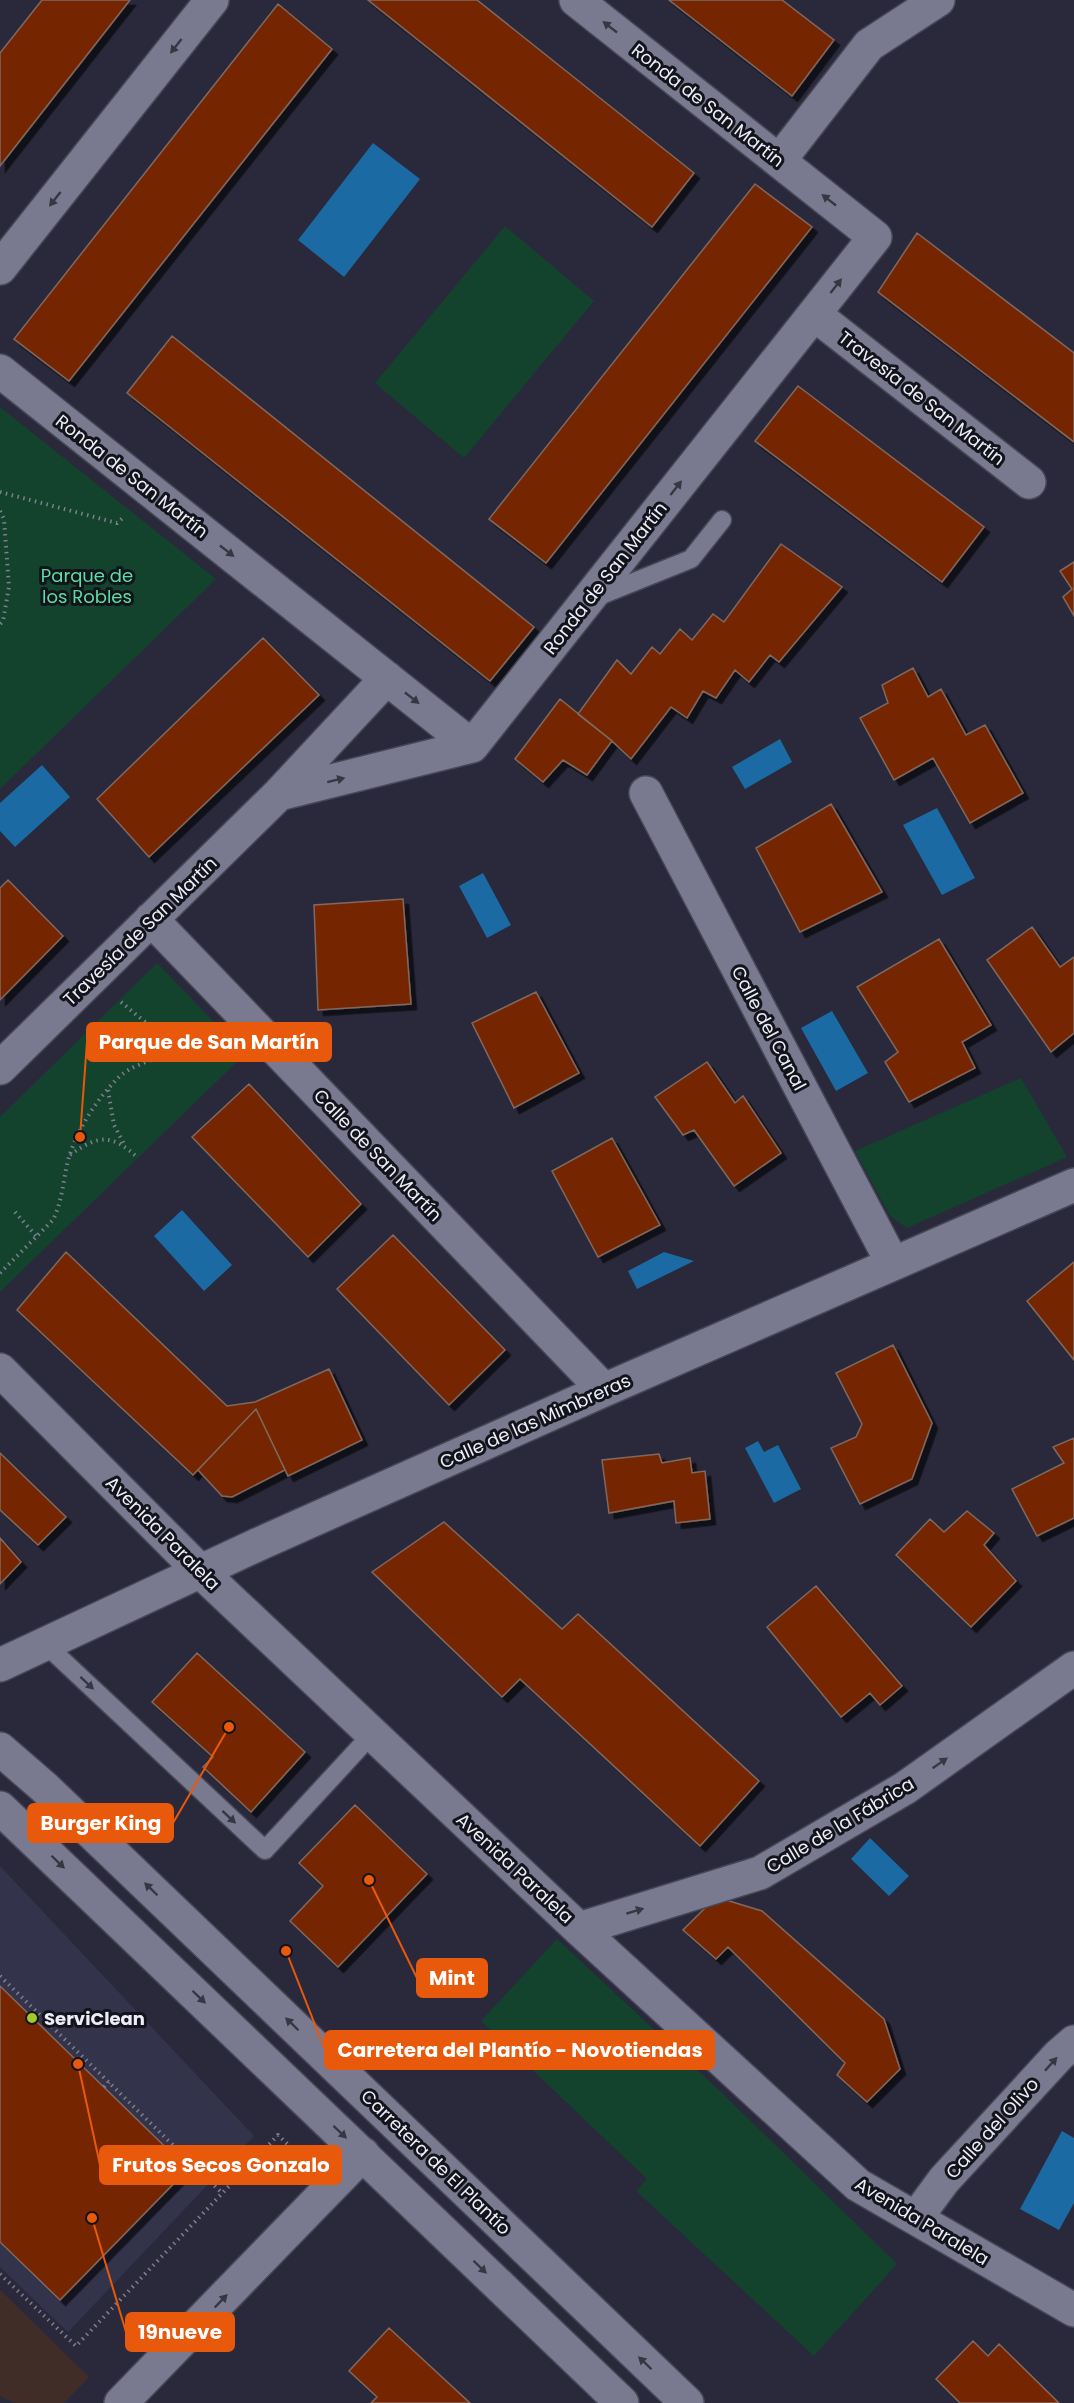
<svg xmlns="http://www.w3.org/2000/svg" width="1074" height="2403" font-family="Poppins,sans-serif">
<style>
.built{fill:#33334b}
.education{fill:#402d28}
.green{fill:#13432d}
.water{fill:#1b6aa3}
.building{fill:#742802;stroke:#806860;stroke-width:1.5;filter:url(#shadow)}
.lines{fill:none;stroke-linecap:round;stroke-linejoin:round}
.service-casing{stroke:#464656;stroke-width:21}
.minor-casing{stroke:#464656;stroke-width:36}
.tertiary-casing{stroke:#464656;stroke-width:36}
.path{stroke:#7e7e8e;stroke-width:4;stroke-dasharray:1.5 4.5;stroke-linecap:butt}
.service{stroke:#79798f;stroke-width:18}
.minor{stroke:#79798f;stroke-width:33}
.tertiary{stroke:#79798f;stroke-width:33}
.oneway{fill:#373744}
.poi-dot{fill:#a2c928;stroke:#13131b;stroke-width:2}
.labels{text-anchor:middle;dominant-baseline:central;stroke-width:6;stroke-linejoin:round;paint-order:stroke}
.street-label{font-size:18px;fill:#ecedf9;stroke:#13131b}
.park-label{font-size:18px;fill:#5bdea1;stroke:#13131b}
.poi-label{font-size:18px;font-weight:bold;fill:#ecedf9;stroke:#13131b;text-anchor:start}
.leader{fill:none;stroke:#e8590c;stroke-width:2}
.callout-dot{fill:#e8590c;stroke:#13131b;stroke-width:2}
.callout{fill:#e8590c;stroke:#e8590c;stroke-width:2}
.callout-label{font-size:20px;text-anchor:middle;font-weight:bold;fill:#fff}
</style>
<defs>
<filter id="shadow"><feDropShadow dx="5.5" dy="5.5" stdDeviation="0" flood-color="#0009"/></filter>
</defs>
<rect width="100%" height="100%" fill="#29293b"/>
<path class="built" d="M0,1866L254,2136L68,2332L0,2267Z"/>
<path class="education" d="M0,2290L89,2377L64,2403H14L0,2396Z"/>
<path class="green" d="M505,226L594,301L464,458L375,383Z
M0,407L216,579L0,789Z
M157,963L245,1054L0,1292V1117Z
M1021,1078L1067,1157L907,1228L890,1216L855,1151Z
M557,1939L724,2095L897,2264L814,2356L636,2191L647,2179L481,2021Z"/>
<path class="water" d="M373,143L420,179L344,277L298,240Z
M780,739L792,762L745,789L732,767Z
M42,765L70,797L15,847L0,831V803Z
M937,808L975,878L942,895L903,825Z
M483,873L511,925L487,938L459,886Z
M832,1011L868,1073L836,1091L801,1028Z
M182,1210L232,1265L204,1291L154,1236Z
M664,1252L694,1261L637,1289L628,1271Z
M758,1441L764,1452L778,1445L801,1489L774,1503L745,1448Z
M870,1838L909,1876L889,1896L851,1859Z
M1062,2131L1074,2138V2203L1059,2230L1020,2209Z"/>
<path class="building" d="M42,0H130L0,166V53Z
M368,0H477L694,173L652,227Z
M669,0H782L834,40L792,96Z
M278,4L332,49L69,381L14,339Z
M755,184L812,227L546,563L489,519Z
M917,233L1074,353V442L878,292Z
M172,336L534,627L490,681L127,393Z
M798,386L984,527L942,582L755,441Z
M781,544L842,587L779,662L770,655L749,682L735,670L716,698L703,691L687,718L671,707L631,759L612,741L578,714L617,660L631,674L652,647L660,654L680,629L692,640L713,614L724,622Z
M1074,562V616L1063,597L1072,589L1060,571Z
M263,638L319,695L149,857L97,799Z
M913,668L928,697L941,689L966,735L985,725L1023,793L970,823L933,758L894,780L860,718L888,703L882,685Z
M560,699L612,741L587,775L563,760L543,782L515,759Z
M831,804L882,892L800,932L756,848Z
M8,880L63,936L0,1000V888Z
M403,899L411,1004L318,1010L314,905Z
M1032,927L1060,967L1074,957V1033L1051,1052L987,960Z
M939,939L991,1025L962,1042L975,1068L909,1102L885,1062L898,1052L857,987Z
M536,992L579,1073L514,1108L472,1023Z
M707,1062L735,1103L743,1096L781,1153L734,1186L694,1130L683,1135L655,1097Z
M249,1084L361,1204L308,1257L192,1137Z
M612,1138L660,1225L598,1257L552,1171Z
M393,1235L505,1350L449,1405L337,1289Z
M66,1252L227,1406L255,1402L329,1369L362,1440L288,1476L256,1409L193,1475L17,1310Z
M1074,1262V1360L1027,1301Z
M893,1345L932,1423L912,1479L860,1504L831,1448L856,1437L862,1424L836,1373Z
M256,1409L285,1470L232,1497L222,1496L198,1470Z
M1074,1438V1518L1037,1536L1012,1489L1064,1463L1053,1447Z
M0,1453L66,1517L38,1545L0,1510Z
M659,1454L662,1463L690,1458L692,1473L705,1471L710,1519L676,1523L674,1501L609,1513L602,1460Z
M967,1511L994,1533L984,1545L1016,1581L971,1627L896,1555L930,1519L944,1532Z
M444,1522L562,1629L578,1614L759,1781L700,1846L520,1679L502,1697L372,1572Z
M0,1538L21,1562L0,1584Z
M816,1586L902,1686L880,1705L870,1693L841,1717L767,1627Z
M197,1653L305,1752L251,1812L203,1767L213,1757L152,1702Z
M355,1805L427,1874L338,1967L290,1921L323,1886L299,1863Z
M716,1897L762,1911L884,2019L900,2069L867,2102L837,2075L845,2063L728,1947L716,1959L683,1930Z
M0,1986L188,2169L60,2300L0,2242Z
M389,2328L470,2403H371L377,2397L349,2371Z
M973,2341L988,2356L999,2344L1059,2403H960L936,2379Z"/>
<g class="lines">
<g class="service-casing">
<path id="service" d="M594,598L691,559L722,520
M44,1643L265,1850L360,1747"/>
</g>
<g class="minor-casing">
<path id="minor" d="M779,161L869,45L938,0
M0,268L212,0
M814,314L1029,482
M0,371L472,746L875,237L576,0
M646,793L893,1264
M279,794L472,746
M151,919L604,1390
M0,1068L279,794L387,678
M0,1370L201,1572L579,1929L858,2185L1074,2310
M0,1665L259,1544L604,1390L1074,1185
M579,1929L760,1873L905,1788L1074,1668
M916,2218L944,2180L1059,2055L1074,2042
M121,2403L363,2154"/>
</g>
<g class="tertiary-casing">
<path id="tertiary" d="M0,1749L45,1788L687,2403
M0,1808L622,2403"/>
</g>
<path class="path" d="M0,492L117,523L125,516
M0,511L4,519L9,587L3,621L0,624
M121,1002L174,1046L204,1030
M108,1090L114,1125L124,1144
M70,1155C99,1134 112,1134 138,1158
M15,1212L37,1237
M0,1273L53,1220C63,1200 63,1178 69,1157C78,1128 97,1099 118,1078C135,1061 159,1062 174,1046
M0,1976L222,2193
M104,2087L109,2082
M0,2274L76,2346L278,2135L305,2161"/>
<use href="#service" class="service"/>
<use href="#minor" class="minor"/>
<use href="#tertiary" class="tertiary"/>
</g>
<defs><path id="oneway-solid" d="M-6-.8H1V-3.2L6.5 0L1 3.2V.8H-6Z" transform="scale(1.5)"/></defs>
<g class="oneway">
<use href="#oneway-solid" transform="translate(610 27) rotate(-142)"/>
<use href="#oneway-solid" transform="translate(176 46) rotate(128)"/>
<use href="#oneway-solid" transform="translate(55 199) rotate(128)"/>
<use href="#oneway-solid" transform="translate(829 200) rotate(-142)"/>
<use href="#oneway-solid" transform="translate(836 286) rotate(-52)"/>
<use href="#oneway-solid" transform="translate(676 488) rotate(-52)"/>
<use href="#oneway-solid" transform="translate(227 551) rotate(38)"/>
<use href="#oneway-solid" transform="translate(412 698) rotate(38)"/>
<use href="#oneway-solid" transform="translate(336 780) rotate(-14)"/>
<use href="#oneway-solid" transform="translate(87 1683) rotate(43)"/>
<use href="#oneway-solid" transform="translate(940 1763) rotate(-35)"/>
<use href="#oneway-solid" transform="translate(229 1817) rotate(43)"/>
<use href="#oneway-solid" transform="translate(58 1862) rotate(44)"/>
<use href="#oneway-solid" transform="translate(151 1889) rotate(-136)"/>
<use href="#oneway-solid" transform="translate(635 1911) rotate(-17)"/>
<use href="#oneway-solid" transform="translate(199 1997) rotate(44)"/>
<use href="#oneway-solid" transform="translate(292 2024) rotate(-136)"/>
<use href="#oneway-solid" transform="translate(1051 2064) rotate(-48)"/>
<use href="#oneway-solid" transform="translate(340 2132) rotate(43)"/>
<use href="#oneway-solid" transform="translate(480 2267) rotate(44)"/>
<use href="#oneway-solid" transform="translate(221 2301) rotate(-46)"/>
<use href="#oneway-solid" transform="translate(645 2363) rotate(-136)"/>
</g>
<circle class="poi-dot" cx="32" cy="2018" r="6"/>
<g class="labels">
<g class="street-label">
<text transform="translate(708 105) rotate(38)">Ronda de San Martín</text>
<text transform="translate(922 398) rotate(38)">Travesía de San Martín</text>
<text transform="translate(132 476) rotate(38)">Ronda de San Martín</text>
<text transform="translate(605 578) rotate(-52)">Ronda de San Martín</text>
<text transform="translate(140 931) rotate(-44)">Travesía de San Martín</text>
<text transform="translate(769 1028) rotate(62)">Calle del Canal</text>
<text transform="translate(378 1155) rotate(46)">Calle de San Martín</text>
<text transform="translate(535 1421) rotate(-24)">Calle de las Mimbreras</text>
<text transform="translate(163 1533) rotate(45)">Avenida Paralela</text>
<text transform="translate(840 1825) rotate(-31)">Calle de la Fábrica</text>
<text transform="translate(515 1868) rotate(43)">Avenida Paralela</text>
<text transform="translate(992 2128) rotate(-48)">Calle del Olivo</text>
<text transform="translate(436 2162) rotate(44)">Carretera de El Plantío</text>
<text transform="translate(922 2221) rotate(31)">Avenida Paralela</text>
</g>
<g class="park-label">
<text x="87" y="575">Parque de<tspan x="87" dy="21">los Robles</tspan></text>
</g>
<g class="poi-label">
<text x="44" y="2018">ServiClean</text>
</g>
</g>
<path class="leader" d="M80 1137L87 1042M229 1727L173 1823M369 1880L417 1978M286 1951L325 2050M78 2064L100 2165M92 2218L126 2332"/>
<g class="callout-dot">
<circle cx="80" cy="1137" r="6"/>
<circle cx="229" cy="1727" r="6"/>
<circle cx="369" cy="1880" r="6"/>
<circle cx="286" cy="1951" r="6"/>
<circle cx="78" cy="2064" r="6"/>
<circle cx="92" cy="2218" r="6"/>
</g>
<g class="callout">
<rect x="87" y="1023" width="244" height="38" rx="6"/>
<rect x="28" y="1804" width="145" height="38" rx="6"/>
<rect x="417" y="1959" width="70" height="38" rx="6"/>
<rect x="325" y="2031" width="389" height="38" rx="6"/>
<rect x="100" y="2146" width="241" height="38" rx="6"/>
<rect x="126" y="2313" width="108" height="38" rx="6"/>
</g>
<g class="callout-label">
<text x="209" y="1049">Parque de San Martín</text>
<text x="101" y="1830">Burger King</text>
<text x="452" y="1985">Mint</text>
<text x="520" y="2057">Carretera del Plantío - Novotiendas</text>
<text x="221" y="2172">Frutos Secos Gonzalo</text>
<text x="180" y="2339">19nueve</text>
</g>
</svg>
